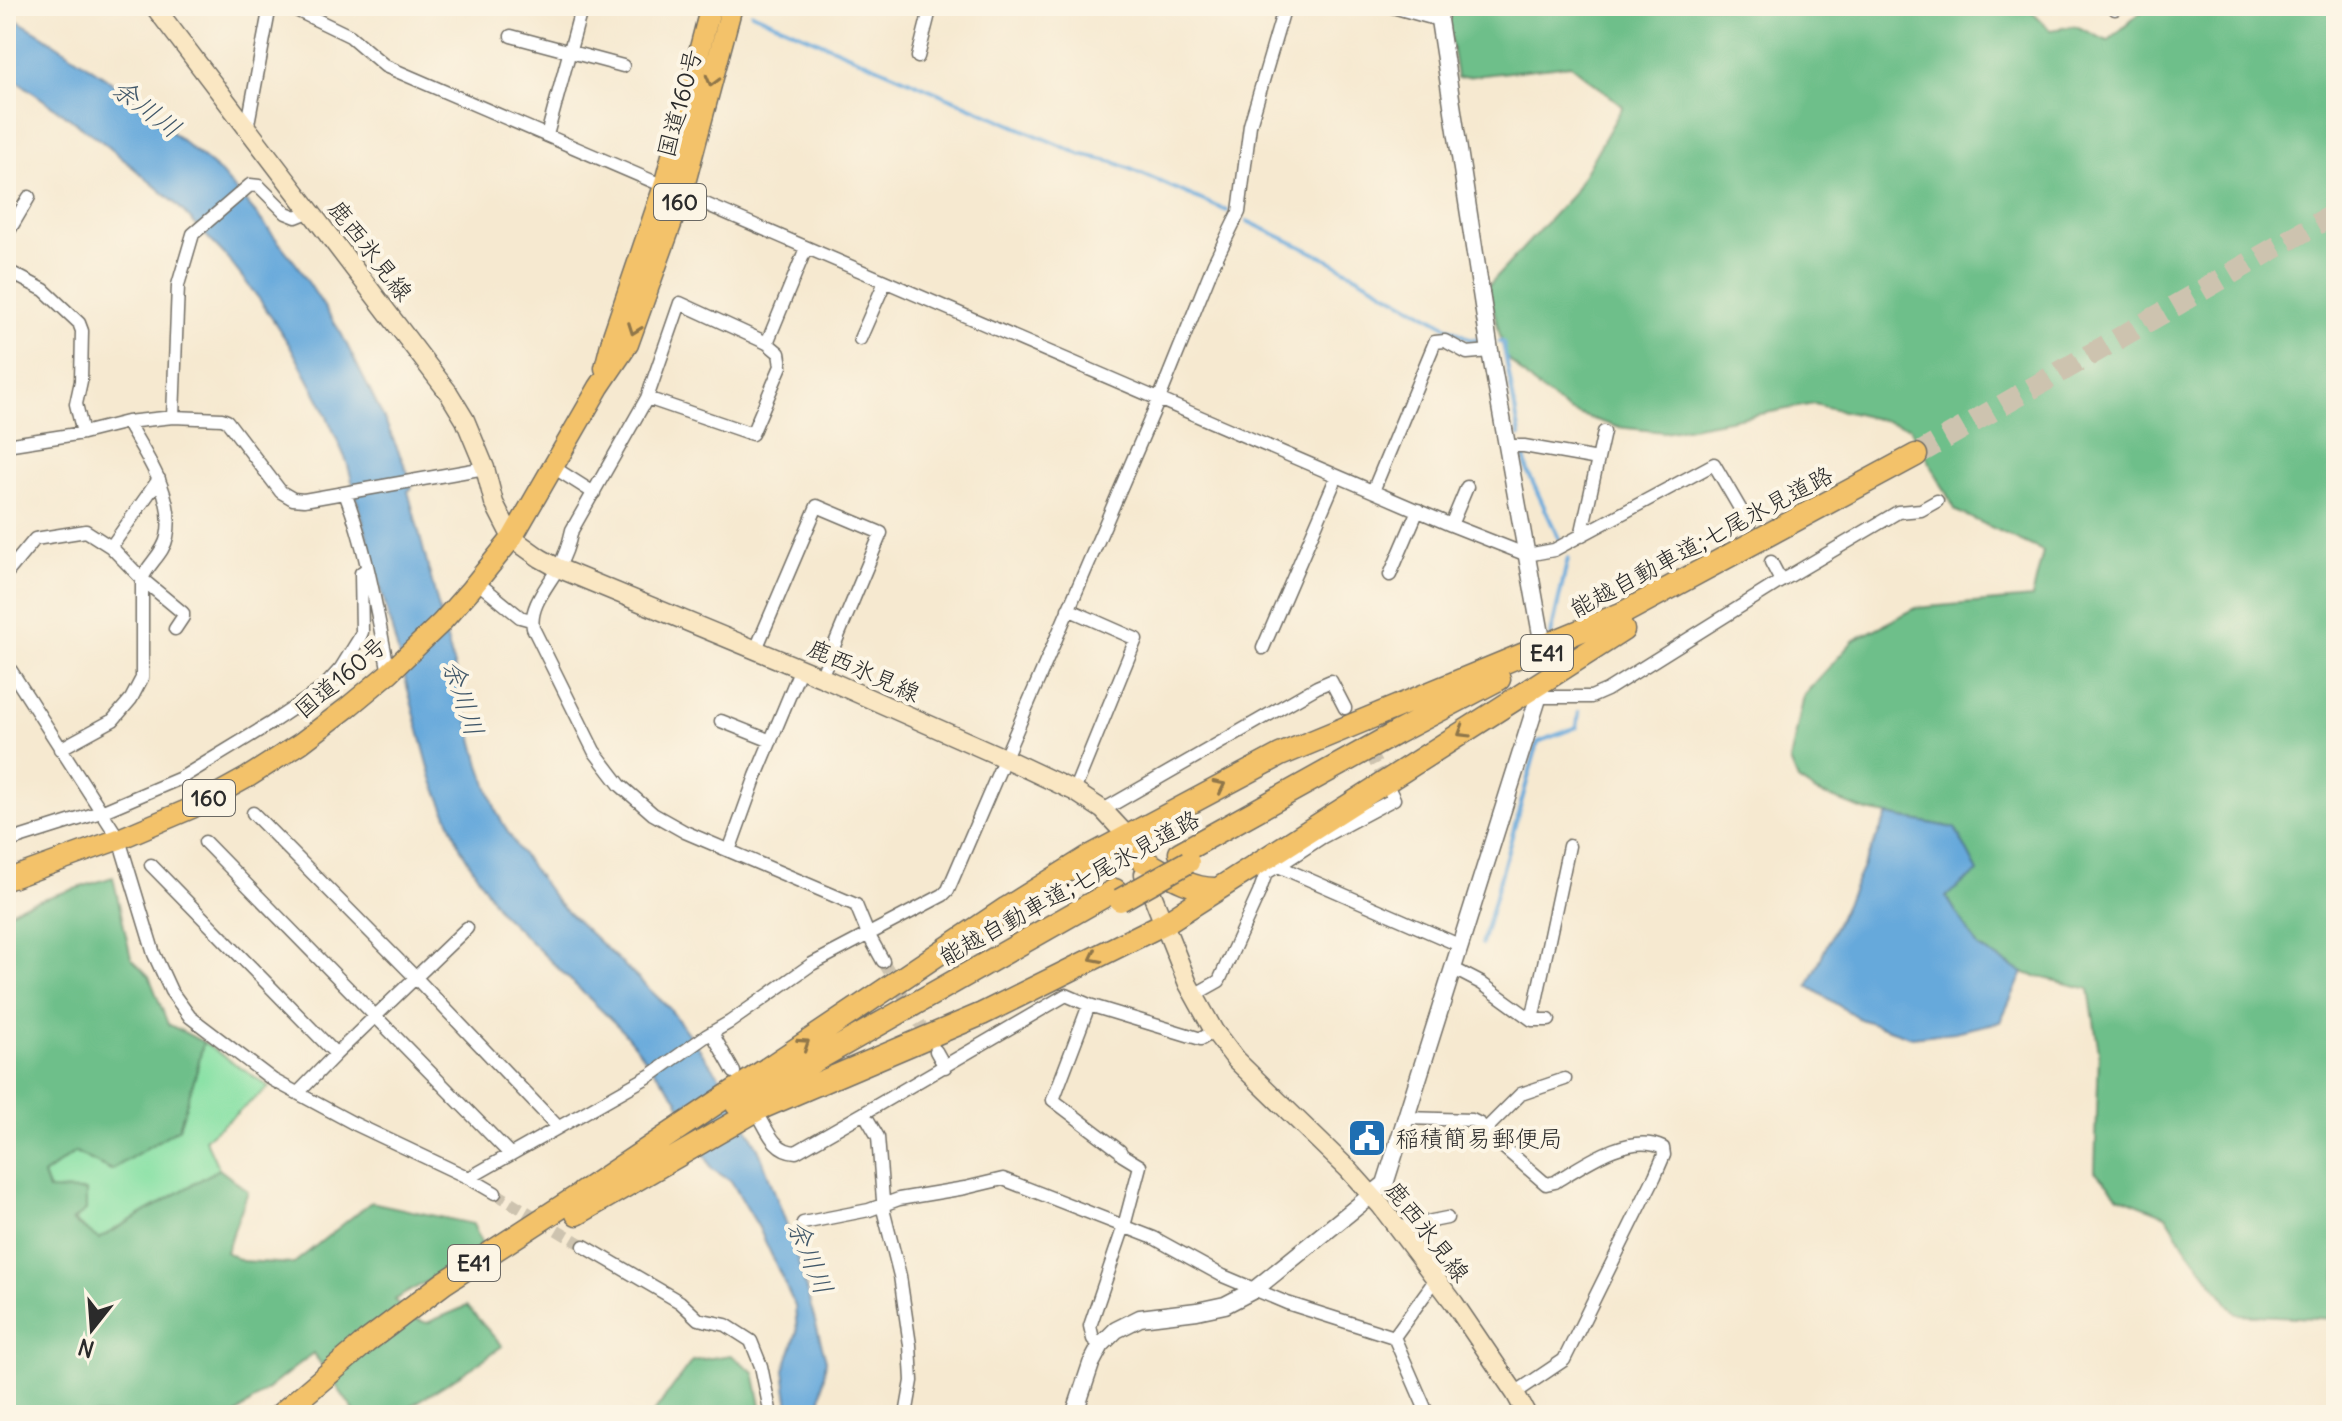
<svg xmlns="http://www.w3.org/2000/svg" width="2342" height="1421" font-family="Delius,'Klee One',sans-serif">
<style>
.green{fill:#88e1a5;stroke:#5a8668;stroke-width:2}
.forest{fill:#6ebf8a;stroke:#4c755a;stroke-width:2}
.water{fill:#66a9db;stroke:#486a83;stroke-width:2}
.lines{fill:none;stroke-linecap:round;stroke-linejoin:round}
.stream{stroke:#66a9db;stroke-width:4}
.minor-tunnel{stroke:#cdc3af;stroke-width:12;stroke-dasharray:12 6;stroke-linecap:butt}
.motorway-tunnel{stroke:#cdc3af;stroke-width:22;stroke-dasharray:22 11;stroke-linecap:butt}
.minor-casing{stroke:#726e65;stroke-width:15}
.tertiary-casing{stroke:#726e65;stroke-width:19}
.secondary-casing{stroke:#726e65;stroke-width:21}
.trunk-casing{stroke:#726e65;stroke-width:23}
.motorway-casing{stroke:#726e65;stroke-width:25}
.minor{stroke:#fff;stroke-width:12}
.tertiary{stroke:#fff;stroke-width:16}
.secondary{stroke:#fae7c3;stroke-width:18}
.trunk{stroke:#f3c26a;stroke-width:20}
.motorway{stroke:#f3c26a;stroke-width:22}
.motorway-bridge-casing{stroke:#726e65;stroke-width:25;stroke-linecap:butt}
.motorway-bridge{stroke:#f3c26a;stroke-width:22}
.oneway{stroke:#8f764a}
.labels{text-anchor:middle;dominant-baseline:central;stroke-width:8;stroke-linejoin:round;paint-order:stroke}
.shield{fill:#fcf5e5;stroke:#6a6863;stroke-width:2}
.shield-label{font-size:22px;font-weight:bold;fill:#2b2b2b}
.street-label{font-size:24px;fill:#2b2b2b;stroke:#fcf5e5}
.poi-label{font-size:24px;fill:#2b2b2b;stroke:#fcf5e5;text-anchor:start}
.water-label{font-size:26px;font-style:italic;fill:#405769;stroke:#fcf5e5}
</style>
<rect width="100%" height="100%" fill="#fcf5e5"/>
<filter id="ink" filterUnits="userSpaceOnUse"><feTurbulence type="fractalNoise" baseFrequency=".0125" numOctaves="2"/><feDisplacementMap in="SourceGraphic" scale="16" xChannelSelector="R" yChannelSelector="G"/><feConvolveMatrix kernelMatrix="1 2 1 2 8 2 1 2 1" color-interpolation-filters="sRGB"/></filter>
<filter id="wash" filterUnits="userSpaceOnUse"><feTurbulence type="fractalNoise" baseFrequency=".006" numOctaves="4" result="noise"/><feDisplacementMap in="SourceGraphic" scale="32" xChannelSelector="R" yChannelSelector="G"/><feGaussianBlur stdDeviation="1.8" result="paint"/><feColorMatrix in="noise" values="0 0 0 0 0 0 0 0 0 0 0 0 0 0 0 0 0 1.4 0 .05"/><feComposite in="paint" operator="in"/></filter>
<g filter="url(#wash)">
<rect width="100%" height="100%" fill="#f6e9d0"/>
<path class="green" d="M203,1042L269,1087L205,1139L219,1169L98,1239C74,1222 52,1204 43,1175L75,1152L111,1169L178,1128L197,1070Z"/>
<path class="forest" d="M1451,6H2026L2050,30L2075,26L2108,41L2148,6H2336V1319L2236,1314L2185,1246L2166,1215L2118,1196L2095,1171L2099,1052L2089,989L2023,973L1978,947L1946,896L1955,828L1867,811L1816,792L1798,780L1790,761L1804,695L1854,640L1916,608L2032,598L2043,551L1956,511L1910,427L1814,404L1664,432L1617,427L1569,411L1532,383L1505,356L1488,286L1572,195L1623,106L1571,65L1457,78L1449,26Z
M113,877L131,958L149,976L168,1024L203,1042L197,1070L179,1128L111,1170L75,1152L43,1175L48,1190L86,1191V1211L72,1221L99,1239L219,1169L248,1191L226,1252L242,1261L293,1264L371,1202L473,1224L484,1249L394,1300L415,1319L427,1323L467,1306L502,1346L473,1367L398,1414L357,1415L313,1353L235,1415H6V914L23,905Z
M731,1355L754,1372L763,1415H652L692,1361Z"/>
<path class="water" d="M6,14L42,35L106,78L221,173L257,215L297,265L341,333L386,423L408,473L412,488L408,491L480,765L497,813L518,849L558,903L669,1008L718,1074L758,1148L791,1236L826,1360L819,1415H790L784,1370L797,1332L795,1306L759,1228L731,1181L712,1169L676,1097L623,1031L500,912L461,849L432,779L347,462L322,405L292,349L260,300L224,254L174,202L104,143L6,73Z
M1887,815L1955,828L1978,872L1946,896L1978,947L2023,973L2000,1022L1955,1032L1912,1037L1860,1019L1808,986Z"/>
<g class="lines">
<path class="stream" d="M752,13L1082,155L1114,162L1227,211
M1247,221L1325,258L1469,339L1477,340
M1499,342H1503L1520,436
M1523,453L1528,472L1559,539
M1551,635L1568,558
M1482,944L1538,742L1577,727L1579,712"/>
</g>
</g>
<g filter="url(#ink)">
<g class="lines">
<path class="minor-tunnel" d="M1353,722L1388,786
M883,961L930,1041
M495,1193L584,1246"/>
<path class="motorway-tunnel" d="M1916,455L2336,213"/>
<g class="minor-casing">
<path id="minor" d="M288,6L350,36L385,66L1451,525L1527,555L1554,550L1714,464L1749,524
M1389,6L1439,20
M2115,9V6
M511,36L623,66
M918,57L931,6
M247,129L270,6
M547,135L582,6
M6,236L29,197
M806,248L767,343L680,303L647,398L572,530C569,544 565,556 558,568C548,586 529,606 533,628L594,751L620,785L653,814L685,832L856,905L868,934L883,961
M6,270L44,290L79,323L82,331L81,381L76,404L83,433
M860,339L885,282
M647,398L752,434L781,366L779,353L767,343
M173,417L178,285L193,234L250,185L259,186L286,213L296,217L311,211
M6,445L83,433L127,422L173,417L222,419L227,421L281,492L293,499L304,500L485,468
M1507,446H1524L1598,459
M553,467L594,493
M1373,491L1435,342L1445,341L1467,353L1490,351
M345,493C367,550 377,613 389,673
M1451,525L1467,487
M1581,536L1604,432
M111,547L159,479
M6,574L35,539L86,531L111,547L142,579L183,613V617L175,629
M1390,575L1418,510
M1781,581L1898,512L1921,510L1937,501
M477,582L520,617L531,620
M1068,609L1136,639L1074,791
M1263,648L1337,476
M756,649L817,506L881,533L821,677
M6,663L119,839L154,954L171,991L190,1017L273,1080L353,1123L469,1178L495,1193
M1540,697H1591L1607,690L1781,581L1771,562
M721,721L771,741
M60,749L113,720L131,699L142,678V579C148,564 164,553 167,537C176,496 146,456 127,422
M1389,789L1394,799L1321,838L1278,866L1459,945
M1103,810L1317,687L1331,681L1345,708
M253,813L415,977L558,1127
M6,842L101,812L181,778L271,723L323,688L341,668L359,639L362,632L361,573L367,569
M205,842L510,1154
M729,851L756,776L801,668
M151,865L336,1054L298,1093
M1452,968L1481,983L1532,1020H1549
M1194,995L1219,981L1259,893L1266,873L1278,866
M1089,1005L1053,1100L1120,1151L1122,1155L1140,1166L1124,1226L1090,1326L1093,1339L1101,1345
M1532,1020L1569,846
M712,1033L734,1072
M936,1051L945,1067
M336,1054L467,928
M758,1114C768,1131 774,1151 796,1152L864,1113
M1406,1118L1472,1120L1480,1124L1494,1139L1546,1184L1555,1182C1583,1165 1630,1131 1663,1148L1664,1155L1655,1176L1564,1360L1515,1393
M1485,1130L1521,1094L1565,1079
M469,1178L651,1075L706,1036L730,1022L812,964L943,895L948,890L1159,399L1214,263L1239,212L1250,125L1285,6
M803,1223L869,1210L899,1199L965,1188L1003,1179L1154,1238L1223,1276L1287,1303L1394,1337L1428,1415
M1397,1228L1447,1218
M584,1246L680,1302L698,1319L726,1325L751,1341L761,1366L771,1415
M1394,1337L1436,1279
M906,1415L912,1381L910,1345L900,1276L884,1213L878,1137L864,1113L1066,995L1089,1005L1201,1039L1214,1031"/>
</g>
<g class="tertiary-casing">
<path id="tertiary" d="M1441,6L1439,20L1490,351L1542,640
M1074,1415L1091,1364L1101,1345L1116,1330L1140,1318L1197,1311L1225,1305L1254,1290L1385,1184L1541,689"/>
</g>
<g class="secondary-casing">
<path id="secondary" d="M154,6L448,392L465,420L485,468L494,503L512,538L540,558L558,568L821,677L1004,758L1074,791L1103,810L1128,837L1132,847
M1144,874L1188,984L1214,1031L1236,1060L1348,1169L1381,1206L1454,1303L1515,1393L1527,1415"/>
</g>
<g class="trunk-casing">
<path id="trunk" d="M605,368L613,336L664,186L711,6
M6,880L119,839L192,808L248,777L301,743L347,708L389,673L441,623L471,589L512,538L599,387L628,344L682,194L732,6"/>
</g>
<g class="motorway-casing">
<path id="motorway" d="M1610,620L1916,455
M1180,853L1396,733L1499,679
M1137,857C1162,870 1188,890 1217,889
M737,1105L1115,890
M754,1111L982,1014L1165,923L1623,630
M582,1193L1007,908L1087,858L1280,755L1621,614
M577,1214L762,1107
M280,1415L366,1342L444,1283L595,1185"/>
</g>
<use href="#minor" class="minor"/>
<use href="#tertiary" class="tertiary"/>
<use href="#secondary" class="secondary"/>
<use href="#trunk" class="trunk"/>
<use href="#motorway" class="motorway"/>
<g class="motorway-bridge-casing">
<path id="motorway-bridge" d="M1120,900L1188,862"/>
</g>
<use href="#motorway-bridge" class="motorway-bridge"/>
</g>
<defs><path id="oneway-chevron" d="M-2-3.5L2.5 0L-2 3.5" fill="none" stroke-width="1.6" stroke-linecap="round" stroke-linejoin="round" transform="scale(2)"/></defs>
<g class="oneway">
<use href="#oneway-chevron" transform="translate(712 81) rotate(105)"/>
<use href="#oneway-chevron" transform="translate(634 329) rotate(110)"/>
<use href="#oneway-chevron" transform="translate(1463 732) rotate(148)"/>
<use href="#oneway-chevron" transform="translate(1220 786) rotate(-27)"/>
<use href="#oneway-chevron" transform="translate(1095 957) rotate(153)"/>
<use href="#oneway-chevron" transform="translate(804 1044) rotate(-34)"/>
</g>
</g>
<defs>
<g id="civic-square" transform="scale(2)"><rect x="-9" y="-9" width="18" height="18" rx="4" fill="#1f6fb2" stroke="#fcf5e5"/><path d="M-.6-6.5H3V-4.5H.6V-3L4-1V1h2V6H-6V1h2V-1L-.6-3ZM-1.2 2.5V6h2.4V2.5Z" fill="#fff"/></g>
</defs>
<g fill-rule="evenodd">
<use href="#civic-square" x="1367" y="1138"/>
</g>
<g class="labels">
<g class="shield">
<rect x="654" y="184" width="52" height="36" rx="6"/>
<rect x="1521" y="635" width="52" height="36" rx="6"/>
<rect x="183" y="780" width="52" height="36" rx="6"/>
<rect x="448" y="1245" width="52" height="36" rx="6"/>
</g>
<g class="shield-label">
<text x="680" y="202">160</text>
<text x="1547" y="653">E41</text>
<text x="209" y="798">160</text>
<text x="474" y="1263">E41</text>
</g>
<g class="street-label">
<text transform="translate(679 103) rotate(-75)">国道160号</text>
<text transform="translate(371 250) rotate(52)">鹿西氷見線</text>
<text transform="translate(1701 541) rotate(-28)">能越自動車道;七尾氷見道路</text>
<text transform="translate(864 670) rotate(24)">鹿西氷見線</text>
<text transform="translate(340 677) rotate(-40)">国道160号</text>
<text transform="translate(1069 887) rotate(-29)">能越自動車道;七尾氷見道路</text>
<text transform="translate(1428 1231) rotate(52)">鹿西氷見線</text>
</g>
<g class="poi-label">
<text x="1395" y="1138">稲積簡易郵便局</text>
</g>
<g class="water-label">
<text transform="translate(147 108) rotate(37)">余川川</text>
<text transform="translate(464 698) rotate(72)">余川川</text>
<text transform="translate(811 1257) rotate(68)">余川川</text>
</g>
</g>
<rect width="2342" height="1421" fill="none" stroke="#fcf5e5" stroke-width="32"/>
<g transform="translate(92 1329) rotate(197)" stroke="#fcf5e5" stroke-width="6" paint-order="stroke">
<path d="M0-6L14 30L0 20L-14 30Z" fill="#2b2b2b"/>
<text y="-12" font-size="22" font-weight="bold" text-anchor="middle" fill="#2b2b2b">N</text>
</g>
</svg>
